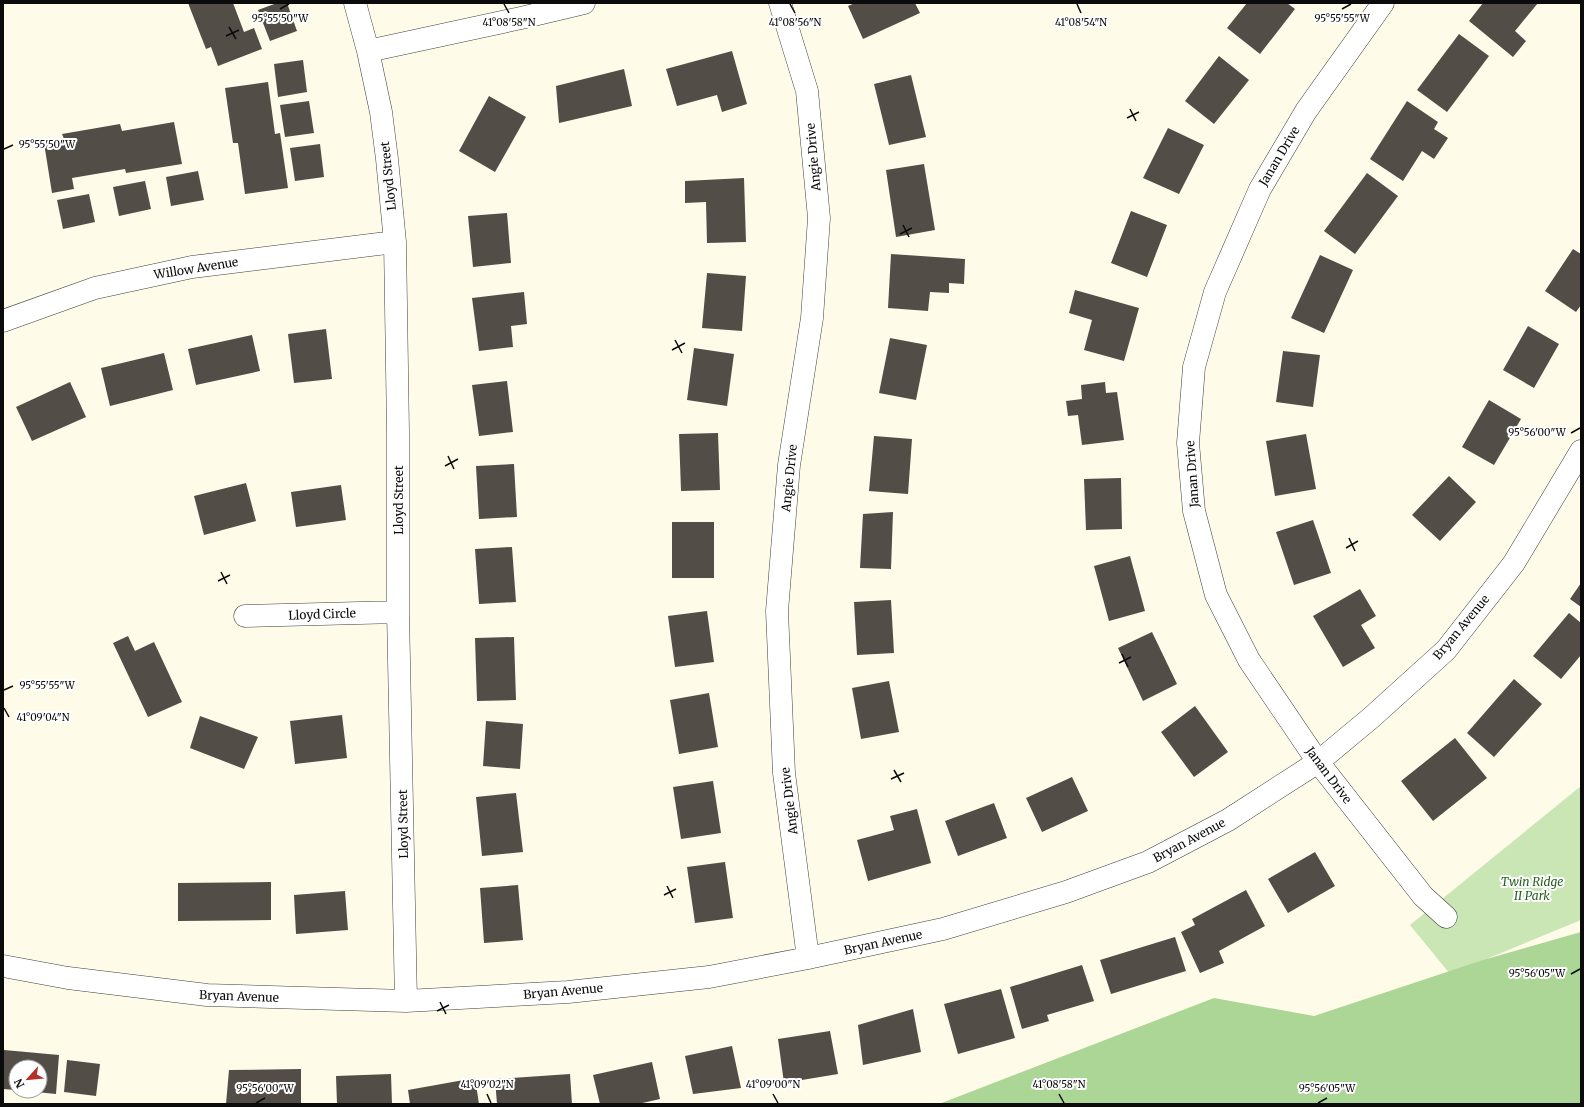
<svg xmlns="http://www.w3.org/2000/svg" width="1584" height="1107" font-family="Merriweather,serif">
<style>
.green{fill:#cae6b5}
.forest{fill:#acd695}
.building{fill:#534d48}
.lines{fill:none;stroke-linecap:round;stroke-linejoin:round}
.minor-casing{stroke:#3e3e3e;stroke-width:23}
.minor{stroke:#fff;stroke-width:22}
.ticks{fill:none;stroke:#0b0b0b;stroke-width:1.5}
.labels{text-anchor:middle;dominant-baseline:central;stroke-width:4;stroke-linejoin:round;paint-order:stroke}
.street-label{font-size:12px;fill:#0b0b0b;stroke:#fff}
.park-label{font-size:12px;font-style:italic;fill:#265f1f;stroke:#fff}
.ticks-label{font-size:10px;text-anchor:middle;fill:#0b0b0b;stroke:#fff;stroke-width:4;stroke-linejoin:round;paint-order:stroke}
</style>
<rect width="100%" height="100%" fill="#fefce9"/>
<path class="green" d="M1581,786V920L1450,974L1410,925Z"/>
<path class="forest" d="M1581,932V1104H939L1214,998L1314,1016L1483,960Z"/>
<path class="building" d="M188,3H233L244,32L254,28L262,49L218,66L211,47L206,49Z
M277,3H287L297,31L270,41L258,10Z
M855,3H915L920,13L863,39L848,6Z
M1247,3H1287L1295,9L1260,54L1227,28Z
M1483,3H1538L1515,31L1526,41L1513,57L1469,21Z
M1459,34L1489,56L1447,112L1417,90Z
M732,51L747,104L722,112L717,95L677,106L666,69Z
M1219,56L1249,80L1214,124L1185,101Z
M303,60L307,92L278,97L274,64Z
M624,69L632,106L559,123L556,86Z
M911,75L926,137L889,145L874,84Z
M268,82L275,134L280,133L288,188L245,194L238,143H233L225,88Z
M489,96L526,117L495,172L459,151Z
M309,101L314,133L285,137L280,105Z
M1407,101L1438,122L1434,129L1448,138L1434,159L1422,151L1403,181L1370,159Z
M174,122L182,164L126,173L125,169L72,178L74,189L52,193L44,143L64,139L62,134L120,124L122,131Z
M1168,128L1204,145L1179,194L1143,178Z
M320,144L324,177L295,181L290,148Z
M924,164L935,230L896,237L886,170Z
M198,171L204,200L171,206L166,177Z
M1367,173L1398,196L1355,254L1324,231Z
M744,178L746,242L707,243L706,202L685,203V181Z
M145,181L151,209L119,216L113,187Z
M89,194L95,222L63,229L57,200Z
M1131,211L1167,225L1147,277L1111,263Z
M507,213L511,263L473,267L468,216Z
M1573,249L1581,254V305L1576,312L1545,291Z
M891,254L965,259L964,284L949,283V293L930,292L928,311L888,308Z
M1320,255L1353,270L1324,333L1291,318Z
M707,273L746,276L742,331L702,328Z
M1075,290L1139,308L1124,361L1084,350L1092,320L1069,313Z
M524,292L527,324L511,326L513,347L479,351L472,298Z
M1528,326L1559,344L1534,388L1503,370Z
M326,329L332,379L294,383L288,334Z
M252,335L260,371L196,385L188,349Z
M890,338L927,345L916,400L879,393Z
M694,348L734,354L727,406L687,400Z
M1283,351L1320,355L1313,407L1276,402Z
M164,353L173,390L110,406L101,368Z
M507,381L513,432L479,436L472,385Z
M70,382L86,417L32,441L16,407Z
M1105,382L1106,393L1117,392L1124,440L1082,445L1078,415L1068,416L1066,401L1082,399L1081,385Z
M1489,400L1521,419L1494,465L1462,447Z
M718,433L720,490L681,491L679,434Z
M1306,434L1316,489L1275,496L1266,441Z
M874,436L912,439L908,494L869,491Z
M514,464L517,517L479,519L476,466Z
M1449,476L1476,502L1440,541L1412,515Z
M1121,478L1122,529L1086,530L1084,479Z
M246,483L256,521L204,535L194,496Z
M341,485L346,520L296,527L291,492Z
M893,512L891,569L860,568L863,514Z
M1313,520L1331,573L1294,585L1276,532Z
M672,522H714V578H672Z
M512,547L516,602L479,604L475,549Z
M1130,556L1145,611L1109,621L1094,566Z
M1581,583V607L1570,599Z
M1360,589L1376,616L1361,625L1375,648L1343,667L1313,616Z
M891,600L894,653L857,655L854,602Z
M707,611L714,662L675,667L668,616Z
M1569,613L1581,623V655L1561,679L1533,656Z
M1152,632L1177,684L1143,701L1118,648Z
M128,636L135,651L154,642L182,702L148,717L113,643Z
M514,637L516,700L477,701L475,638Z
M1514,679L1542,704L1494,757L1467,733Z
M889,681L899,732L861,739L852,688Z
M709,693L718,747L679,754L670,700Z
M1195,706L1228,752L1194,777L1161,732Z
M342,715L347,758L295,764L290,721Z
M200,716L258,737L244,769L190,748Z
M486,721L523,724L520,769L483,766Z
M1455,738L1487,778L1433,821L1401,781Z
M1072,777L1088,811L1042,832L1026,798Z
M713,781L721,833L681,839L673,787Z
M516,793L523,852L482,856L476,797Z
M994,803L1007,838L958,856L945,821Z
M917,809L931,863L868,881L857,840L894,830L890,816Z
M1315,852L1335,886L1288,913L1268,879Z
M725,862L733,918L695,923L687,867Z
M271,882V920L178,921V883Z
M518,885L523,940L484,943L480,888Z
M1246,890L1265,926L1219,951L1224,963L1200,973L1181,932L1195,925L1192,919Z
M345,891L348,930L296,934L294,895Z
M1175,937L1186,971L1111,994L1100,960Z
M1082,965L1094,1001L1047,1015L1049,1021L1022,1029L1010,987Z
M1001,989L1015,1038L958,1054L944,1004Z
M913,1009L921,1052L863,1065L858,1025Z
M830,1031L838,1074L784,1083L778,1039Z
M732,1046L741,1088L693,1094L685,1056Z
M4,1050L59,1055L56,1094L36,1092L40,1091V1067H16V1090L3,1089Z
M67,1060L100,1064L96,1096L64,1092Z
M652,1062L660,1099L638,1104H600L593,1075Z
M301,1069V1104H226L229,1070Z
M391,1074L392,1104H337L336,1076Z
M570,1074L572,1104H497L495,1079Z
M475,1078L479,1104H410L408,1090Z"/>
<g class="lines">
<g class="minor-casing">
<path id="minor" d="M355,3L368,51L381,112L387,159L395,242L398,431V612L406,1001
M780,3L807,91L819,218L812,318L789,465L777,611L784,773L808,958
M1383,3L1306,111L1260,189L1215,292L1194,367L1188,443L1194,511L1216,595L1249,660L1318,762L1423,896L1446,917
M368,51L521,18L584,3
M3,321L95,288L192,267L395,242
M245,616L398,612
M3,966L68,978L207,995L406,1001L568,992L709,977L808,958L943,929L1066,892L1148,862L1228,820L1318,762L1372,717L1446,650L1514,563L1581,451"/>
</g>
<use href="#minor" class="minor"/>
</g>
<path class="ticks" d="M504,4L509,13M790,4L795,13M1077,4L1081,13M280,9L289,4M1342,9L1351,4M229,27L236,39M226,36L239,30M1130,109L1136,121M1127,118L1139,112M4,149L13,145M903,225L909,237M900,234L912,228M675,340L682,353M672,350L685,343M1571,433L1580,428M448,456L454,469M445,466L458,459M1349,538L1355,551M1346,548L1358,541M221,572L227,584M218,581L230,575M1122,654L1128,667M1119,663L1131,657M4,690L13,686M4,708L9,717M894,770L901,782M891,779L904,773M667,886L673,898M664,895L676,889M1571,974L1580,969M440,1002L446,1014M437,1011L449,1005M487,1094L491,1103M773,1094L778,1103M1059,1094L1064,1103M256,1103L265,1098M1318,1103L1327,1098"/>
<g class="labels">
<g class="street-label">
<text transform="translate(1279 156) rotate(-59)">Janan Drive</text>
<text transform="translate(813 157) rotate(-95)">Angie Drive</text>
<text transform="translate(388 176) rotate(-96)">Lloyd Street</text>
<text transform="translate(196 268) rotate(-9)">Willow Avenue</text>
<text transform="translate(1192 474) rotate(-94)">Janan Drive</text>
<text transform="translate(789 478) rotate(-84)">Angie Drive</text>
<text transform="translate(398 500) rotate(-90)">Lloyd Street</text>
<text transform="translate(322 614) rotate(-2)">Lloyd Circle</text>
<text transform="translate(1461 627) rotate(-50)">Bryan Avenue</text>
<text transform="translate(1329 775) rotate(53)">Janan Drive</text>
<text transform="translate(789 801) rotate(-97)">Angie Drive</text>
<text transform="translate(403 824) rotate(-91)">Lloyd Street</text>
<text transform="translate(1189 840) rotate(-28)">Bryan Avenue</text>
<text transform="translate(883 942) rotate(-12)">Bryan Avenue</text>
<text transform="translate(563 991) rotate(-5)">Bryan Avenue</text>
<text transform="translate(239 996) rotate(2)">Bryan Avenue</text>
</g>
<g class="park-label">
<text x="1532" y="881">Twin Ridge<tspan x="1532" dy="14">II Park</tspan></text>
</g>
</g>
<g class="ticks-label">
<text x="280" y="22">95°55'50"W</text>
<text x="1342" y="22">95°55'55"W</text>
<text x="509" y="26">41°08'58"N</text>
<text x="795" y="26">41°08'56"N</text>
<text x="1081" y="26">41°08'54"N</text>
<text x="47" y="148">95°55'50"W</text>
<text x="1537" y="436">95°56'00"W</text>
<text x="47" y="689">95°55'55"W</text>
<text x="43" y="721">41°09'04"N</text>
<text x="1537" y="977">95°56'05"W</text>
<text x="487" y="1088">41°09'02"N</text>
<text x="773" y="1088">41°09'00"N</text>
<text x="1059" y="1088">41°08'58"N</text>
<text x="265" y="1092">95°56'00"W</text>
<text x="1327" y="1092">95°56'05"W</text>
</g>
<rect width="1584" height="1107" fill="none" stroke="#0b0b0b" stroke-width="8"/>
<g transform="translate(28 1079) rotate(243)"><circle r="19" fill="#ffffff" stroke="#9d9d9d"/>
<path d="M0-3L7 15L0 10L-7 15Z" fill="#b43029"/>
<text y="-6" font-size="11" font-weight="bold" text-anchor="middle" fill="#0b0b0b">N</text>
</g>
</svg>
